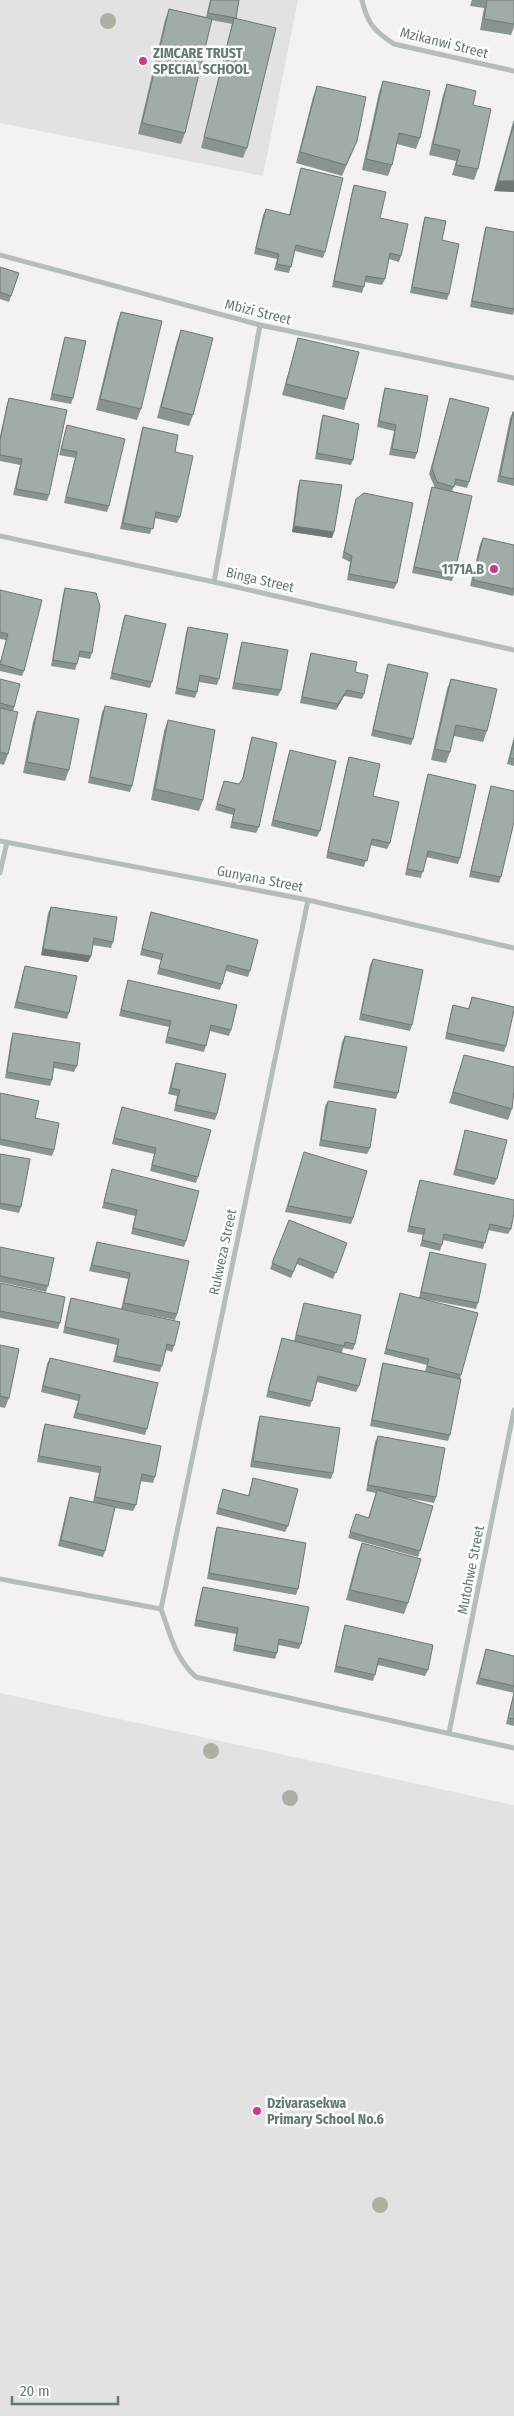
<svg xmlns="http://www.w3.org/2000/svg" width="514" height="2416" font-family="'Fira Sans Condensed',sans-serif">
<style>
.built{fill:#e2e2e2}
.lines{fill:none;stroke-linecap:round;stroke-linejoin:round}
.street{stroke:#b5bdba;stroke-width:5}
.tree{fill:#afaea3}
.wall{fill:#899490}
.shaded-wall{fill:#6f7876}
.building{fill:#9faca8;stroke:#6f7876}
.poi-dot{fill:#d1348a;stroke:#fff;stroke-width:2}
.labels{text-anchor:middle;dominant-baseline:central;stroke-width:5;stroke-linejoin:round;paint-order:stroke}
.street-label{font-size:14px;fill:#627a72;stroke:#fff}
.poi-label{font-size:14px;font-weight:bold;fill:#627a72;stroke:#fff;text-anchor:start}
</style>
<rect width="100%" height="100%" fill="#f4f2f1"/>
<path class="built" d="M0,0H298L263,176L0,123Z
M0,1693L514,1805V2416H0Z"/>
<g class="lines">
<path class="street" d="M362,0C367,23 374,31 394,44L514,71
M0,255L260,325L514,378
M0,536L214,582L514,650
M214,582L260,325
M0,841L308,900L514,948
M0,873L7,842
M0,1579L161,1609
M161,1609L308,900
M161,1609C170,1634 175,1658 196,1677L514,1748
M449,1733L514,1410"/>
</g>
<g class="tree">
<circle cx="108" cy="21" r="8"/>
<circle cx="211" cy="1751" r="8"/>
<circle cx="290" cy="1798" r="8"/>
<circle cx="380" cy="2205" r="8"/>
</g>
<path class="wall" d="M210,0H239L236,19L247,148L243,158L201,148L232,24L211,20L185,133L181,144L138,134L165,20L169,9L206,17Z
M472,0H514V27L511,35L480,30L484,8L470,6Z
M383,81L420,138L416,149L397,144L392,165L388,176L362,170L379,92Z
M447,84L473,105L478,169L474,180L452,175L456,161L429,155L443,95Z
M317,86L357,141L342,176L296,163L313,97Z
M514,120V192L494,191L513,122Z
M301,168L325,252L323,258L295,251L289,273L274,270L277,259L254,254L263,215L266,209L289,215L299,174Z
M354,185L380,218L401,256L399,262L389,259L385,279L382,285L365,282L362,293L332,287L352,191Z
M425,217L442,240L449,294L447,300L410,293L423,223Z
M486,227L514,232V311L513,315L470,307L484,233Z
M0,267L19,273L9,302L0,299Z
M121,312L141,409L137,420L96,410L117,323Z
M181,330L193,415L189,426L157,418L177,341Z
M65,337L73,398L71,404L50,400L63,343Z
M298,338L347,399L344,410L282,395L295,349Z
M385,388L417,453L415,459L389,455L394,431L377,427L383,394Z
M9,398L49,495L47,501L13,495L20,465L0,461V436L7,404Z
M450,398L469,482L467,488L454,485L452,492L454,575L452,581L412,573L430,493L432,487L435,488L429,474Z
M513,412H514V486L497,482L510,418Z
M323,415L353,460L351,465L315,459L321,421Z
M67,425L109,506L107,512L64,503L75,458L59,455Z
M143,427L175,452L180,517L177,523L155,518L150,534L120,529L141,433Z
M300,480L332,538L292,532L298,486Z
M356,499L397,583L394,589L347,580L350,562L342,558L354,505Z
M483,538L514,545V593L513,596L470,586L480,544Z
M65,588L92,653L90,659L79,657L75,670L51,666L63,594Z
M0,590L24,671L22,676L0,671V663L6,640L0,639Z
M125,615L152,682L150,688L110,679L123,621Z
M188,627L219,679L217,685L199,682L197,692L195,698L175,694L186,633Z
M242,642L281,690L278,696L232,689L240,648Z
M311,653L364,694L362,699L344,696L336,710L300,703L309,659Z
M388,664L413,739L411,745L371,736L386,670Z
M0,679L14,707L13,711L8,754L4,765L0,764Z
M451,679L487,731L483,742L454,736L450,752L446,763L431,760L447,689Z
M105,706L132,786L130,792L88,783L102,712Z
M37,711L69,770L65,781L23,773L33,722Z
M168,720L203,800L199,811L151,800L164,731Z
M252,737L259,827L256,833L230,828L233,815L215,810L224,781L239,784L242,780L250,743Z
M514,737V766L507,764Z
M290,750L320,831L317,837L271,826L288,756Z
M349,757L373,796L390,843L387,849L370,845L364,867L326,858L347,763Z
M428,774L460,858L458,864L426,857L421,878L405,875L426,780Z
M491,786L501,877L499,883L469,877L489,792Z
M51,907L113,942L111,948L92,945L91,956L88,962L41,955L48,913Z
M151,912L250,971L248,977L226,971L220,990L157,974L161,960L140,955Z
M373,959L412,1025L410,1031L359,1020L370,965Z
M25,966L69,1013L67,1019L14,1008L23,972Z
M128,980L231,1030L229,1036L210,1031L204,1052L165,1043L169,1027L119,1016Z
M472,997L506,1046L504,1052L445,1039L451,1011L453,1005L468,1009Z
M13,1033L77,1066L74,1072L54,1068L52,1080L50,1086L5,1078L11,1039Z
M345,1036L398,1093L396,1099L333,1088L342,1042Z
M464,1055L512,1109L508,1120L449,1103Z
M176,1063L217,1114L215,1120L174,1111L177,1096L168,1094L174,1069Z
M0,1093L35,1118L54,1150L52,1156L0,1145Z
M328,1101L370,1148L367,1154L319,1146L325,1106Z
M122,1107L198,1177L196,1183L150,1171L154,1154L112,1144Z
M465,1130L497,1179L494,1185L453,1175Z
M0,1154L21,1207L19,1213L0,1209Z
M302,1158L353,1218L351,1224L285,1212Z
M112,1169L186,1241L184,1247L131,1234L135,1216L102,1208Z
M420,1180L511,1229L508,1234L488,1230L483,1249L443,1240L440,1251L420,1246L423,1235L407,1232L418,1186Z
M289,1220L347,1243L333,1279L297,1264L291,1278L270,1269Z
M97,1242L177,1314L175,1320L121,1309L128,1279L89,1271L95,1248Z
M0,1247L48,1286L46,1292L0,1282Z
M430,1252L478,1303L476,1309L419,1298L428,1258Z
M0,1283L60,1323L58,1329L0,1318Z
M400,1293L461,1375L450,1435L448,1441L370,1426L381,1369L383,1363L425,1371L427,1365L384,1354Z
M71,1298L174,1346L172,1352L166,1350L160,1372L113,1362L117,1345L63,1333L69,1304Z
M304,1303L355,1344L353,1350L343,1348L342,1352L359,1386L356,1392L317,1382L310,1407L266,1397L282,1338L294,1341Z
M0,1345L9,1398L5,1408L0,1407Z
M50,1358L147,1429L145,1435L73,1418L78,1401L41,1392L47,1364Z
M260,1416L333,1473L331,1479L250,1467L258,1422Z
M45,1424L155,1477L153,1483L140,1481L136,1505L133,1511L115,1508L105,1551L103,1557L58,1546L68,1503L70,1497L93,1502L99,1473L37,1462L43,1430Z
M378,1436L436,1497L434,1503L407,1498L420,1551L418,1557L348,1538L356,1514L368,1518L376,1493L366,1491L375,1442Z
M253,1478L288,1526L285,1532L216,1514L223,1489L248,1496Z
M217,1527L298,1589L296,1595L207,1579L215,1533Z
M362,1543L408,1603L404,1614L346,1600L358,1554Z
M203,1587L301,1644L299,1649L278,1645L277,1653L275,1659L233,1651L236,1634L194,1626L201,1593Z
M345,1625L428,1670L425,1676L378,1665L373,1681L334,1672L343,1631Z
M486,1649L514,1656V1726L506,1724L514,1693L476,1684Z"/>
<path class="shaded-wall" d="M498,181H514V192L494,191Z
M294,526L334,532L332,538L292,532Z
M347,690L344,696L336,710L338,704Z
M43,949L91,956L88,962L41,955Z"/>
<path class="building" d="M211,0H239L236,18L208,13Z
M487,0H514V24L484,19Z
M169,9L212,19L185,133L142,123Z
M234,18L276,28L247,148L204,137Z
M383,81L430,91L420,138L399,133L392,165L366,159Z
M447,84L476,91L473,105L491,109L478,169L456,165L460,150L433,144Z
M317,86L366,97L357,141L346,165L300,152Z
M514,123V181H498Z
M301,168L343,178L325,252L296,245L291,267L277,264L279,254L256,248L266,209L290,215Z
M354,185L386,192L380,218L408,224L401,256L390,253L385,279L366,276L364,287L334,281Z
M425,217L446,221L442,240L459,244L449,294L412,287Z
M486,227L514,232V309L472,301Z
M0,267L19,273L11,296L0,292Z
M121,312L162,321L141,409L100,399Z
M181,330L213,338L193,415L161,407Z
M65,337L86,341L73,398L52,394Z
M298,338L359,352L347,399L286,384Z
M385,388L428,396L417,453L392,449L396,425L379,421Z
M9,398L67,410L49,495L16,489L22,459L0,455V440Z
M450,398L489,408L469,482L456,479L454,487L437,482L432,468Z
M513,412H514V479L500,476Z
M323,415L359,424L353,460L317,453Z
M67,425L125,439L109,506L66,497L77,452L61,449Z
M143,427L178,435L175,452L193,456L180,517L156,512L153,529L123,523Z
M300,480L342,485L334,532L294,526Z
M432,487L472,496L454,575L414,567Z
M364,493L413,503L397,583L349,574L352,556L344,552L356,499Z
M483,538L514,545V589L473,580Z
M65,588L96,593L100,606L92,653L80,651L77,664L53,660Z
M0,590L42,600L24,671L0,664L8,634L0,632Z
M125,615L166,624L152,682L112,673Z
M188,627L228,634L219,679L200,675L197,692L177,688Z
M242,642L288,650L281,690L234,683Z
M311,653L357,662L355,672L368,675L364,694L347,690L338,704L302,697Z
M388,664L428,673L413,739L373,730Z
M0,679L20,684L14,707L0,703Z
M451,679L497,689L487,731L456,725L450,752L435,749Z
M105,706L147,714L132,786L90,777Z
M0,708L18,712L8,754L0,752Z
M37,711L79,719L69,770L27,762Z
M168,720L215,730L203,800L155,789Z
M252,737L277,743L259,827L232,822L235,809L217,804L224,781L239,784L243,778Z
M514,740V759L510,758Z
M290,750L336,761L320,831L273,820Z
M349,757L380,764L373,796L399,802L390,843L372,839L367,861L328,852Z
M428,774L476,785L460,858L428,851L423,872L407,869Z
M491,786L514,791V822L501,877L471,871Z
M51,907L117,917L113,942L94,938L91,956L43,949Z
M151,912L258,940L250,971L227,965L222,984L159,968L163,954L142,949Z
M373,959L423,970L412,1025L361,1014Z
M25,966L77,976L69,1013L17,1002Z
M128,980L237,1005L231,1030L211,1025L206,1046L167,1037L171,1021L121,1010Z
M472,997L514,1007V1010L506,1046L447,1033L453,1005L469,1009Z
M13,1033L80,1043L77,1066L54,1062L52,1080L7,1072Z
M345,1036L407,1047L398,1093L335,1082Z
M464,1055L514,1067V1090L512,1109L453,1092Z
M176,1063L226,1074L217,1114L176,1105L180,1090L171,1088Z
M0,1093L39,1101L35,1118L59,1123L54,1150L0,1139Z
M328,1101L376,1109L370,1148L321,1140Z
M122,1107L211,1130L198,1177L152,1165L156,1148L114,1138Z
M465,1130L507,1140L497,1179L456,1169Z
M304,1152L367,1171L353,1218L288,1206Z
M0,1154L30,1159L21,1207L0,1203Z
M112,1169L199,1191L186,1241L133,1228L137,1210L104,1202Z
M420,1180L514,1200V1213L511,1229L490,1224L485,1243L444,1234L442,1245L422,1240L425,1229L409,1226Z
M289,1220L347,1243L336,1273L299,1258L293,1272L272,1263Z
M97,1242L189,1261L177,1314L124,1303L130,1273L92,1265Z
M0,1247L54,1258L48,1286L0,1276Z
M430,1252L486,1264L478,1303L421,1292Z
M0,1283L65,1297L60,1323L0,1311Z
M400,1293L478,1313L461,1375L427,1366L429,1359L386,1349Z
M71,1298L180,1322L174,1346L167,1344L162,1366L116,1356L119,1339L65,1327Z
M304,1303L361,1315L355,1344L345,1342L344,1346L296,1335Z
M282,1338L366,1359L359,1386L318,1376L312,1401L268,1391Z
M0,1345L19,1349L9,1398L0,1396Z
M50,1358L158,1383L147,1429L76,1413L80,1395L43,1386Z
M383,1363L461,1379L450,1435L372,1420Z
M260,1416L340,1428L333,1473L253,1461Z
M45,1424L161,1446L155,1477L142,1474L136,1505L95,1497L101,1467L39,1456Z
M378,1436L445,1448L436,1497L368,1485Z
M253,1478L298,1489L288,1526L218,1508L223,1489L249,1496Z
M377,1490L433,1506L420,1551L350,1532L356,1514L369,1518Z
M70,1497L115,1507L105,1551L61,1540Z
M217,1527L306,1543L298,1589L209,1573Z
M362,1543L421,1559L408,1603L350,1590Z
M203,1587L309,1607L301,1644L279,1639L277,1653L235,1645L238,1628L196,1620Z
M345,1625L433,1645L428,1670L379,1658L375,1675L336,1666Z
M486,1649L514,1656V1686L479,1678Z
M514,1693V1719L508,1718Z"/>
<g class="poi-dot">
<circle cx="143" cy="61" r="5"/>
<circle cx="494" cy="569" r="5"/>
<circle cx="257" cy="2111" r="5"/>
</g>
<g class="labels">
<g class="street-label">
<text transform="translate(444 43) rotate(14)">Mzikanwi Street</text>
<text transform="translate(258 312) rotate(14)">Mbizi Street</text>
<text transform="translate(260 580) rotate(13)">Binga Street</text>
<text transform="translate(260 879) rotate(11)">Gunyana Street</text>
<text transform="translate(223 1252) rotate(-78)">Rukweza Street</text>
<text transform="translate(471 1570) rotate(-79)">Mutohwe Street</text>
</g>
<g class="poi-label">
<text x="153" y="53">ZIMCARE TRUST<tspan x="153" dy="16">SPECIAL SCHOOL</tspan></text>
<text x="484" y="569" text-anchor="end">1171A.B</text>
<text x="267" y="2103">Dzivarasekwa<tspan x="267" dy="16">Primary School No.6</tspan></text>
</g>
</g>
<path d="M12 2396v8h106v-8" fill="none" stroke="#627a72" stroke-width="2.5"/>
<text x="20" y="2396" font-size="15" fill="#627a72" stroke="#ffffff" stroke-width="4" paint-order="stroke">20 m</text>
</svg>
